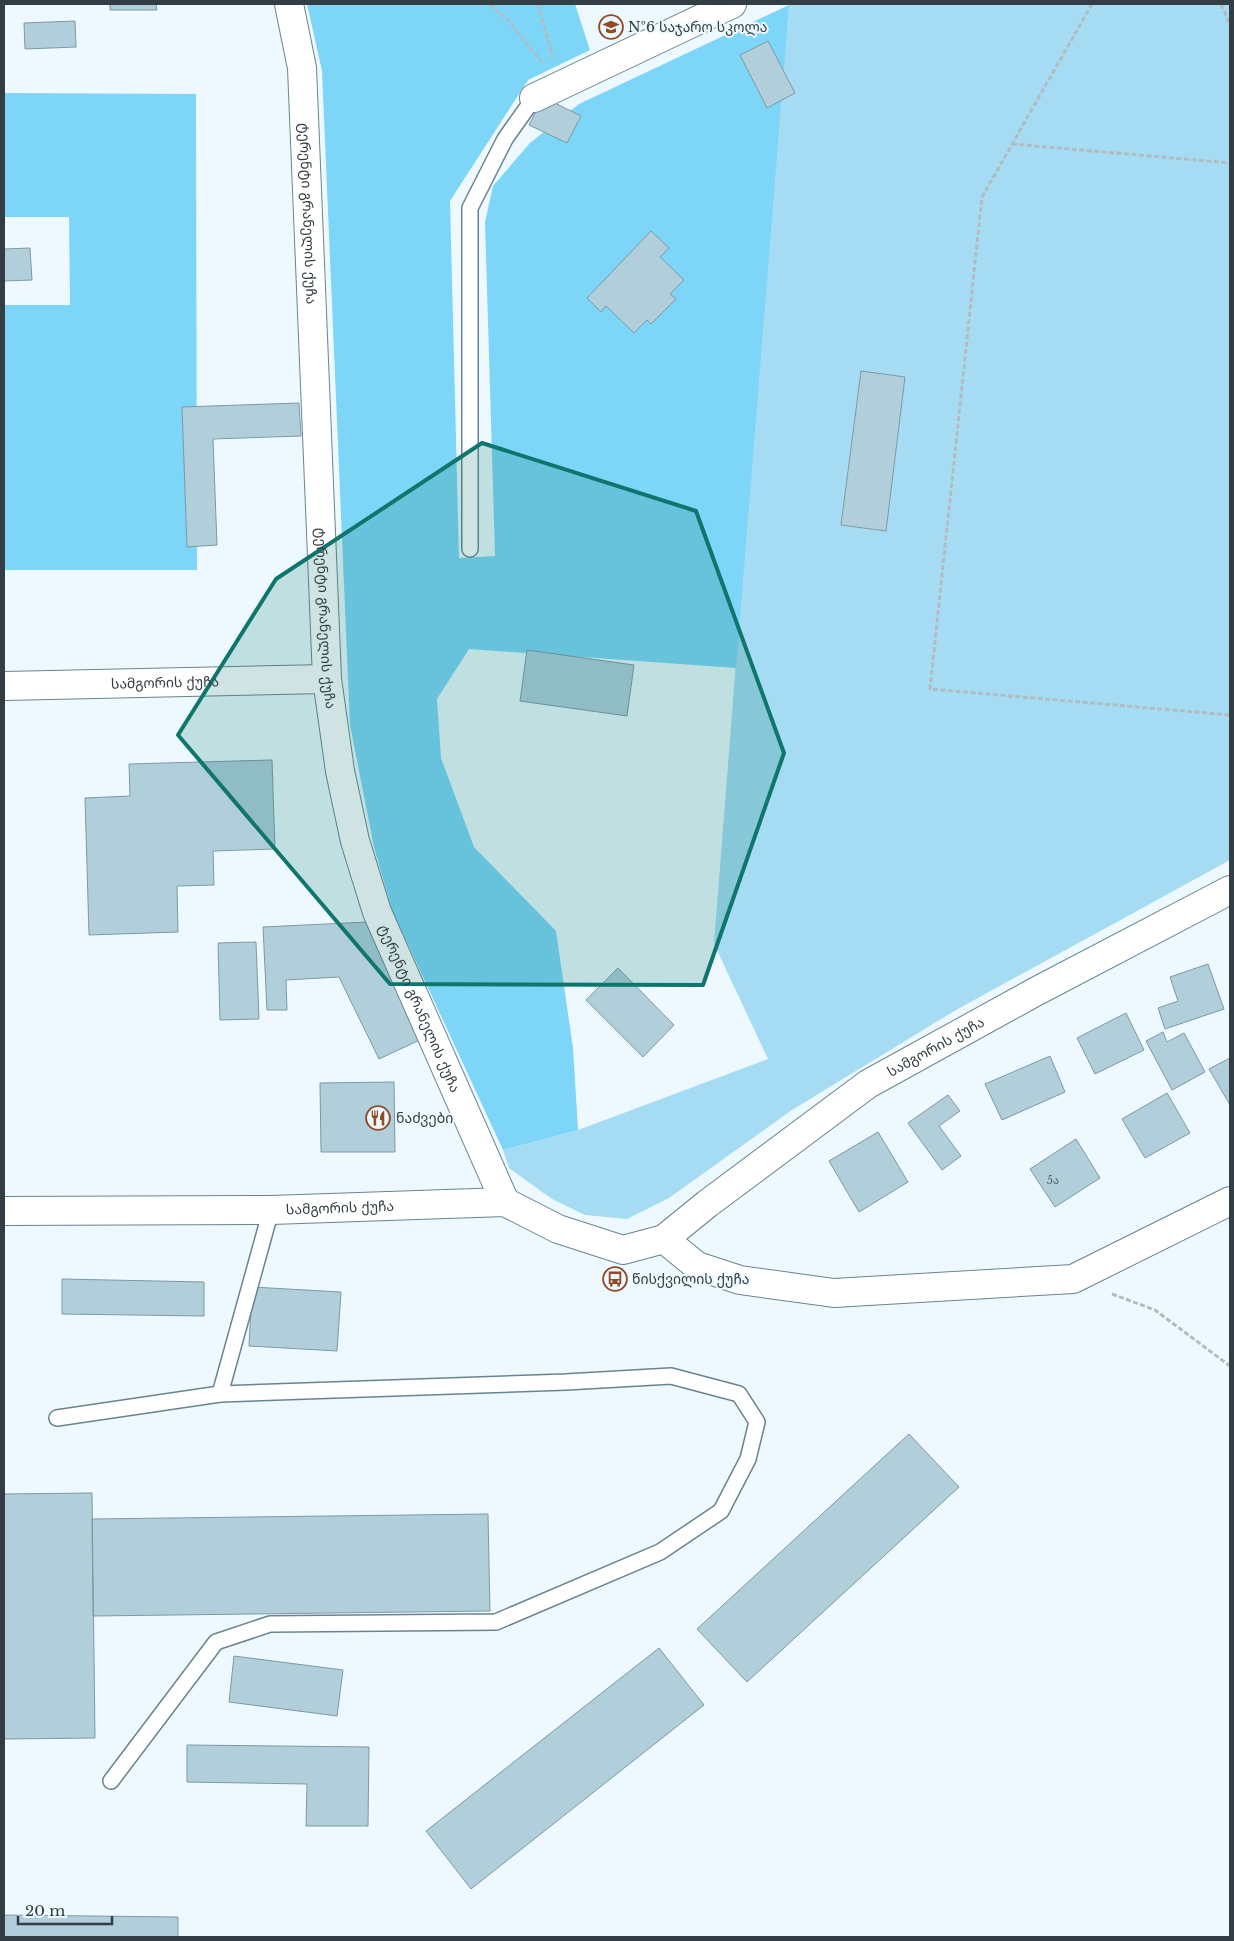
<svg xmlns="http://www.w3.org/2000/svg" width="1234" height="1941" font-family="'Libre Baskerville','Noto Sans Georgian',serif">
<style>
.green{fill:#a6dcf3}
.forest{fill:#7dd5f8}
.building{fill:#b1cedb;stroke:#7d99a5}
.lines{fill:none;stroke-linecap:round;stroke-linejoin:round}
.service-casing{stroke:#698490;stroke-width:18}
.minor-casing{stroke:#698490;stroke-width:30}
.tertiary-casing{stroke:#698490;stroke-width:30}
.path{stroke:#b0bcc1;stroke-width:3;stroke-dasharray:5 2.5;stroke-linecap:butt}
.service{stroke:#fff;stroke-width:15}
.minor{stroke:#fff;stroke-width:28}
.tertiary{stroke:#fff;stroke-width:28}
.marked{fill:#0f766e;fill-opacity:0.2;stroke:#0f766e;stroke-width:4;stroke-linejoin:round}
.labels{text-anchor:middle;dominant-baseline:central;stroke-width:4;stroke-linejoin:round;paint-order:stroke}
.number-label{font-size:11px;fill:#526269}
.poi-label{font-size:14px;fill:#323e43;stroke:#edf9fe;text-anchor:start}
.street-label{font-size:14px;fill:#323e43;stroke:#edf9fe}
</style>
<rect width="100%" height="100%" fill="#edf9fe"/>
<path class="green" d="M792,4H1230V860L956,1010L792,1110L669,1198L627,1219L585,1215L552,1199L509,1168L503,1150L578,1130L768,1059L714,944L777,136L789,5Z"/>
<path class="forest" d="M307,4H575L590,50L528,80L450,201L459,558L495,556L485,222L493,186L530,143L579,104L789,5L736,668L469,649L437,699L441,758L474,847L556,931L573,1048L578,1130L503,1150L392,910L374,847L350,725L322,71Z
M4,93L196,94L197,570H4V305H70L69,217H4Z"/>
<path class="building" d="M110,4H156L157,10H110Z
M75,21L76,47L25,49L24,23Z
M768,41L795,93L767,108L740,55Z
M543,97L581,116L567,143L529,125Z
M651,231L669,248L660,257L684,280L670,294L676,299L651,324L647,320L634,333L606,306L601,312L587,298Z
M30,248L32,280L4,281V249Z
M861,371L905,377L886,531L841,525Z
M299,403L301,436L213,439L217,545L187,547L182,407Z
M527,650L634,665L627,716L520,701Z
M272,760L275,849L213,851L214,885L177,886L178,932L89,935L85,798L130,796L129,764Z
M368,922L424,1038L379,1059L339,977L286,980L287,1010H267L263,927Z
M256,942L259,1019L220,1020L218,943Z
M1208,964L1224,1009L1165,1029L1158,1008L1178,1001L1170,977Z
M618,968L674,1025L643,1057L586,1000Z
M1126,1013L1144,1050L1095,1074L1077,1038Z
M1163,1032L1167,1042L1184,1033L1205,1072L1172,1090L1146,1041Z
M1050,1056L1065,1092L1002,1120L985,1084Z
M1230,1058V1105L1209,1069Z
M394,1082L395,1152H321L320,1083Z
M1167,1093L1190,1133L1145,1158L1122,1119Z
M948,1095L960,1111L939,1126L961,1156L942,1170L908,1123Z
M878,1132L908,1182L859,1212L829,1161Z
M1076,1139L1100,1178L1055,1207L1030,1169Z
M62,1279L204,1282V1316L62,1314Z
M252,1287L341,1292L337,1351L249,1346Z
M909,1434L959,1487L747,1682L697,1629Z
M92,1493L95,1738L4,1739V1494Z
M488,1514L490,1611L93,1616L92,1519Z
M659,1648L704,1705L471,1889L426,1831Z
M234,1656L343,1670L337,1716L229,1702Z
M187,1745L369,1747L368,1826H306L307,1784L187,1782Z
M4,1915L178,1917V1937H4Z"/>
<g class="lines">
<g class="service-casing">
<path id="service" d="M470,549V208L505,139L534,98
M57,1418L220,1394
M111,1781L216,1642L270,1624L496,1622L660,1552L721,1511L748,1459L757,1422L739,1394L671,1376L566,1382L220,1394L271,1210"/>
</g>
<g class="minor-casing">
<g id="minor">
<path id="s1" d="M289,4L302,68L327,679L340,771L355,841L377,912L505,1202"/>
<path d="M534,98L732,4"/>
<path id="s2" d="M4,686L327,679"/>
<path d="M664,1239L697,1266L740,1280L834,1293L1073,1279L1230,1201"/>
</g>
</g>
<g class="tertiary-casing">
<g id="tertiary">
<path id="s3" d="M4,1211L271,1210L505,1202L558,1229L623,1250L664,1239L707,1204L868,1084L1035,992L1230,890"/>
</g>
</g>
<path class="path" d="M489,4L508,20L542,62
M538,4L553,58
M1092,4L982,197L930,689L1230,715
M1221,4L1230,24
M1012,144L1230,163
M1112,1294L1155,1310L1230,1366"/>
<use href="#service" class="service"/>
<use href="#minor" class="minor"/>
<use href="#tertiary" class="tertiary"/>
</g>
<path class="marked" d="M482,443L696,511L784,753L703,985L390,984L178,735L276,579Z"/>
<defs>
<g id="school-ring" transform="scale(1.25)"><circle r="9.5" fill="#edf9fe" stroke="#914a26" stroke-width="1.5"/><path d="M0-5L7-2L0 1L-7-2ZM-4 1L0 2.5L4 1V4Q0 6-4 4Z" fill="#914a26"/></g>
<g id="restaurant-ring" transform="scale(1.25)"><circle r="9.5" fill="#edf9fe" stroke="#914a26" stroke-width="1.5"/><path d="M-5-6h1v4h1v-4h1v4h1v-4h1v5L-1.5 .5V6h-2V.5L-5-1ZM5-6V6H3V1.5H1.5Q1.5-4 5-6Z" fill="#914a26"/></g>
<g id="bus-ring" transform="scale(1.25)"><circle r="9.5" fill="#edf9fe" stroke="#914a26" stroke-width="1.5"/><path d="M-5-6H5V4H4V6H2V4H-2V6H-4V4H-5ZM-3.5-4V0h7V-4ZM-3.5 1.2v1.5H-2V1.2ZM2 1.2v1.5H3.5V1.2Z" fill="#914a26"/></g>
</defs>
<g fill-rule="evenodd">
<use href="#school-ring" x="611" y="27"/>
<use href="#restaurant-ring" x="378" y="1118"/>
<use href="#bus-ring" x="615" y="1279"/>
</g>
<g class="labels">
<g class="number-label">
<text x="1053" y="1180">5ა</text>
</g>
<g class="poi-label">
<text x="628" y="27">№6 საჯარო სკოლა</text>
<text x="396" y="1118">ნაძვები</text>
<text x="632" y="1279">წისქვილის ქუჩა</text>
</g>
<g class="street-label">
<text stroke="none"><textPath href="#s1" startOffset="211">ტერენტი გრანელის ქუჩა</textPath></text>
<text stroke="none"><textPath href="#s1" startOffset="616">ტერენტი გრანელის ქუჩა</textPath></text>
<text stroke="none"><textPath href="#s2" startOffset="161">სამგორის ქუჩა</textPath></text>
<text stroke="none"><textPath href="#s1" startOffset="1021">ტერენტი გრანელის ქუჩა</textPath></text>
<text stroke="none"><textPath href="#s3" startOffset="1005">სამგორის ქუჩა</textPath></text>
<text stroke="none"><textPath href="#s3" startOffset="336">სამგორის ქუჩა</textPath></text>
</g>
</g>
<rect width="1234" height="1941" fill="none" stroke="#323e43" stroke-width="10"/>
<path d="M18 1916v8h94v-8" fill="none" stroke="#323e43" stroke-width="2.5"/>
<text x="25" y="1916" font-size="15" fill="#323e43" stroke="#edf9fe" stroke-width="4" paint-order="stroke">20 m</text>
</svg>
